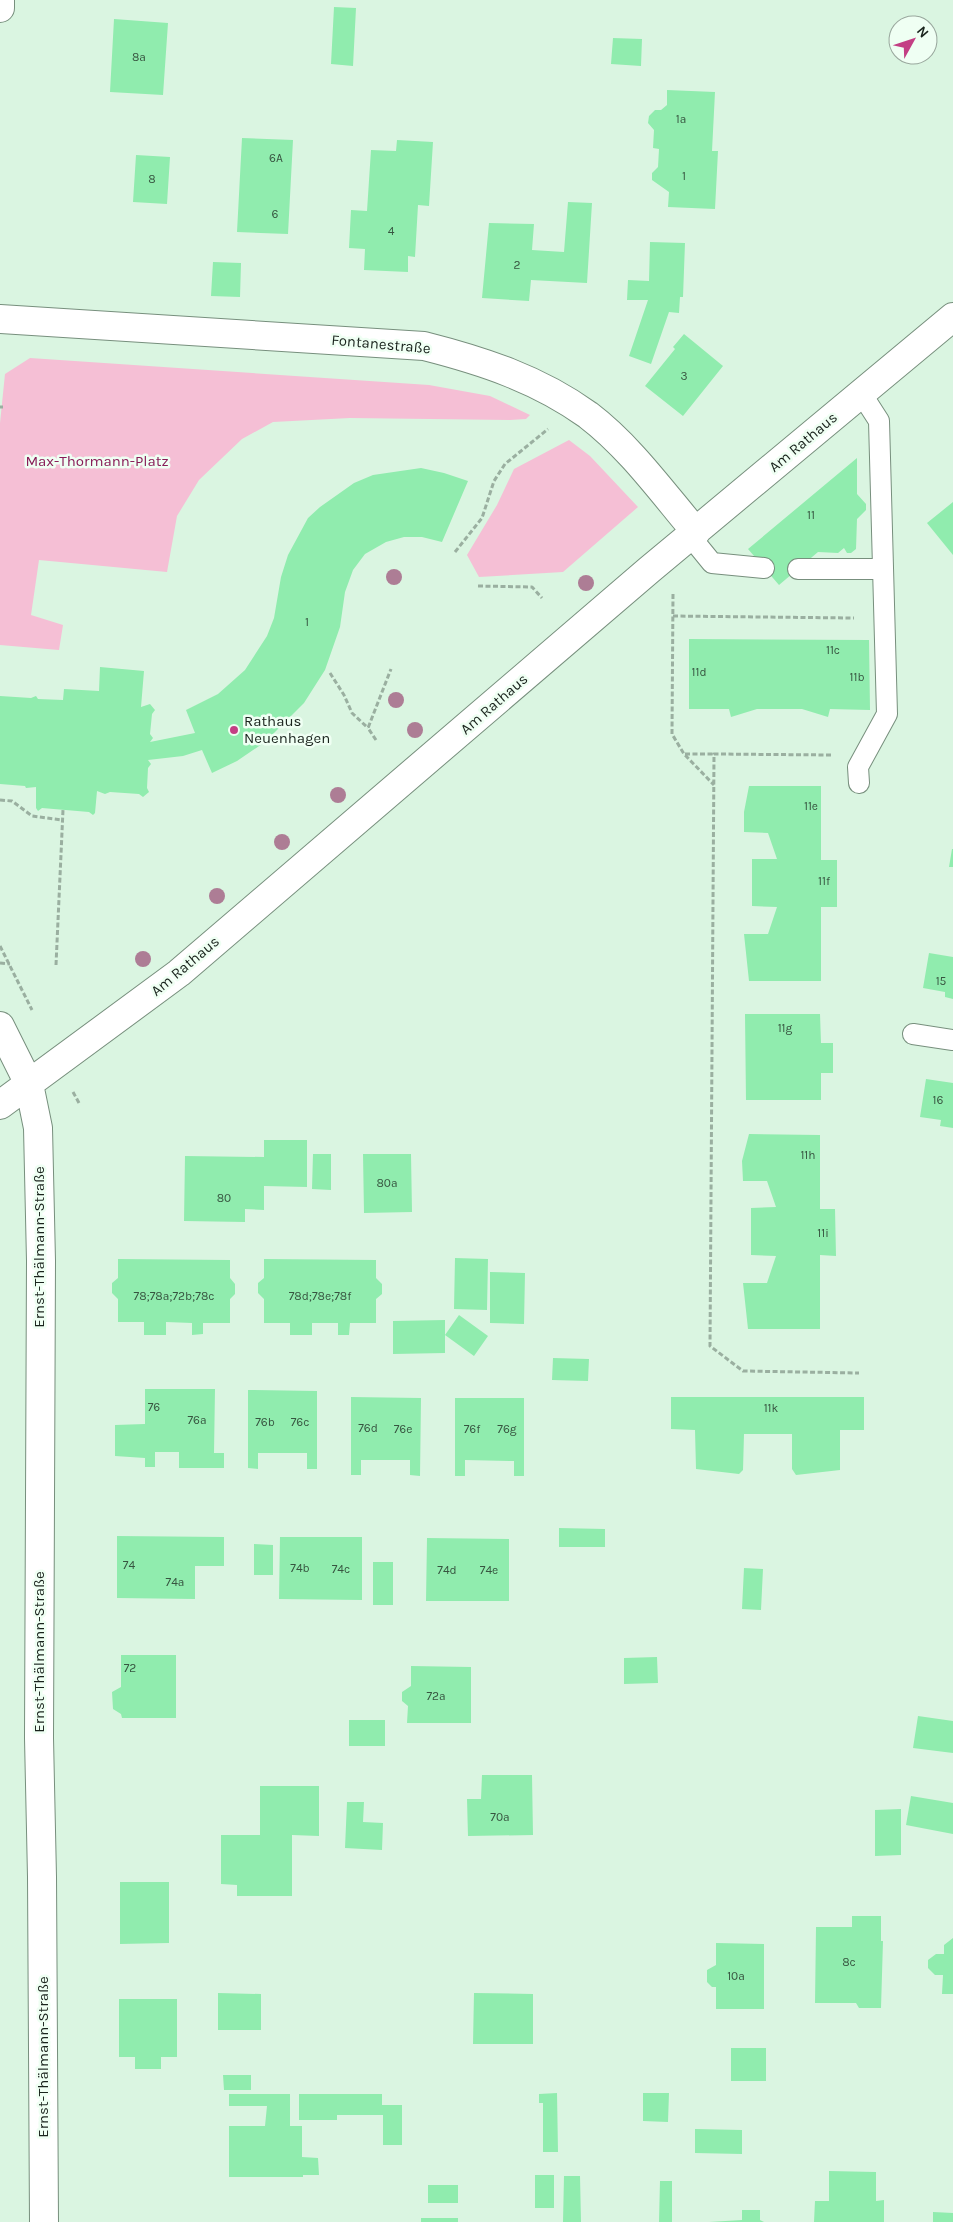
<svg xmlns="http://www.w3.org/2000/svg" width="953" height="2222" font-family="Karla,sans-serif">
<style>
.green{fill:#f5bfd5}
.building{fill:#90ecae}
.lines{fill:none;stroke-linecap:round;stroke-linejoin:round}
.lane-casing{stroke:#778f7d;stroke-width:22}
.street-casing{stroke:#778f7d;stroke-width:30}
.path{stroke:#9aafa0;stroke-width:3;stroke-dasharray:5 2.5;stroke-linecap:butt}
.lane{stroke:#fff;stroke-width:20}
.street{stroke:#fff;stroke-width:28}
.tree{fill:#ad7d95}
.poi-dot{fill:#c33f84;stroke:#effff3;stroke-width:2}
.labels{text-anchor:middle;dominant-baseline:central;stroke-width:5;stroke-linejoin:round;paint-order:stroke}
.number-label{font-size:12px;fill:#375540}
.street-label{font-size:15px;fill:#19231c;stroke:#effff3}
.park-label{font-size:15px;fill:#881b57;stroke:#effff3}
.poi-label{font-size:15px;fill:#19231c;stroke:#effff3;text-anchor:start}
</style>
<rect width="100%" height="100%" fill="#daf5e1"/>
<path class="green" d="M30,358L429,385L490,396L530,415L526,419L510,420L350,418L273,422L242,439L199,480L177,516L167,572L39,560L31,615L63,625L59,650L0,645V423L5,374Z
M569,440L590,456L638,507L563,572L479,577L467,555L497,505L514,469Z"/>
<path class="building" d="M334,7L356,8L353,66L331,64Z
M114,19L168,23L163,95L110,92Z
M613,38L642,39L641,66L611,64Z
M667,90L715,92L712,151H718L715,209L668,207L669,192L652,180V173L658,167L659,149L653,148L654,130L648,123L649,116L655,110H661L667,105Z
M242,138L293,140L288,234L237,232Z
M397,140L433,142L429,206L418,205L415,257L408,256V272L364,270L365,249L349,248L351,210L367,211L371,150L396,151Z
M136,155L170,157L167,204L133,202Z
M568,202L592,203L587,283L531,280L529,301L482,298L489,223L534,224L532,250L564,252Z
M650,242L685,243L683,297H680L679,313L669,312L651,364L629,356L648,300H627L628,280L649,281Z
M213,262L241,263L240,297L211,296Z
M684,334L723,366L683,416L645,386L675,349L673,347Z
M857,458V494L866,504V510L857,519L856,549L851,553H847L844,548L838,553L818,552L779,585L748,549Z
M421,468L444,473L468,481L442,542L422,537H404L386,542L365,554L353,570L345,592L340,627L325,670L304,703L265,742L237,761L212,773L202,750L183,756L148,760L151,764L148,768L147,788L149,792L143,797L139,794L110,792L105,794L97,791L95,813L93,815L89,812L42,808L38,811L36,808V787L26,788L25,786L0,784V696L31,698L36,696L38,699L63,700L64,689L99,691L100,667L144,671L141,707L150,704L155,710L152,714L150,734L153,738L150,742L195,733L186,710L218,694L245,670L267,636L274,618L281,577L288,555L308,518L320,507L354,483L373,475Z
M953,502V555L927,523Z
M689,639L869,640L870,710L830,709L828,717L802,709H757L731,717L729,709H689Z
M749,786H821V860H837V907H821V981H749L744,934H768L777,907L752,906V859H777L768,833L744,832V812Z
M952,849H953V867H949Z
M929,953L953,957V999L945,997V992L923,988Z
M745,1014H820L821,1043H833V1073H821V1100H746Z
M926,1079L953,1083V1128L940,1126L941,1120L920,1117Z
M749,1134L820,1135V1209H835L836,1256L820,1255V1329H748L743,1283H767L776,1256L751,1255V1208L776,1207L767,1181H743L742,1161Z
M264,1140H307V1187L264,1186V1210L245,1209V1222L184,1221L185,1156L264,1157Z
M313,1154H331V1190L312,1189Z
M363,1154H411L412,1212L364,1213Z
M455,1258L488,1259L487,1310L454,1309Z
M118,1259L230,1260V1278L235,1284V1294L230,1299V1323H203V1334L192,1335V1323L166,1322V1335H144V1322H118V1299L112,1293V1283L118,1278Z
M264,1259L376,1260V1278L382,1284V1294L376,1299V1323H350L349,1335H338V1323H312V1335H290V1323H264V1299L258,1293V1283L264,1278Z
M490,1272L525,1273L524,1324L490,1323Z
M459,1315L488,1336L474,1356L445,1335Z
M445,1320V1353L393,1354V1321Z
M553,1358L589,1359L588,1381L552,1380Z
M145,1389H215L214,1453H224V1468H179V1452H155V1467H145V1458L115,1456V1425L145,1424Z
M248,1390L317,1391V1469H307V1453H258V1469L248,1468Z
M351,1397L421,1398L420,1476L410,1475V1460H361V1475H351Z
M671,1397H864V1430H840V1470L796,1475L792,1469V1434H744L743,1470L739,1474L696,1469L695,1430L671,1429Z
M455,1398H524V1476H514V1461L465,1460V1476H455Z
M559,1528L605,1529V1547H559Z
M117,1536L224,1537V1566H195V1599L117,1598Z
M280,1537H362V1600L279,1599Z
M427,1538L509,1539V1601H426Z
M254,1544L273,1545V1575H254Z
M373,1562H393V1605H373Z
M744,1568L763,1569L761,1610L742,1609Z
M121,1655H176V1718H122L121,1714L113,1709L112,1692L121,1687Z
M657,1657L658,1683L624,1684V1658Z
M411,1666L471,1667V1723H407L408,1706L402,1701V1692L411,1686Z
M918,1716L953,1721V1753L913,1748Z
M349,1720H385V1746H349Z
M482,1775H532L533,1835L468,1836L467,1799H481Z
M260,1786H319V1836L292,1835V1896H237V1885L221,1884V1835H260Z
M911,1796L953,1803V1834L906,1825Z
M347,1802H364L363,1822L383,1823L382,1850L345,1848Z
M901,1809V1855L875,1856V1810Z
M120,1882H169V1943L120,1944Z
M852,1916H881V1941H883L881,2008H859L856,2003H815L816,1927H852Z
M953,1938V1994H942L943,1975H935L928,1968V1960L936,1954H944V1945Z
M716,1943L764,1944V2009H716V1987H712L707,1982V1970L716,1965Z
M218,1993L261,1994V2030H218Z
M474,1993L533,1994V2044H473Z
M119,1999H177V2057H161V2069H135V2057H119Z
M731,2048H766V2081H731Z
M223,2075H251V2090H224Z
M557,2093L558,2152H543V2103H539V2094Z
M643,2093H669L668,2122L643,2121Z
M229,2094H290V2126H302V2157L318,2158L319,2175H303V2177H229V2126H265L267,2106H229Z
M299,2094H382V2105H402V2145H383V2115H337V2120H299Z
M695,2129L742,2130V2154L695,2153Z
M829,2171L876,2172V2201L884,2200V2222H814L815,2201H829Z
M535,2175H554V2208H535Z
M564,2176H580L581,2222H563Z
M660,2181H672V2222H659Z
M428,2185H458V2203H428Z
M742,2210H760V2220L764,2222H709L742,2220Z
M933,2212L953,2213V2222H933Z
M421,2218H458V2222H421Z"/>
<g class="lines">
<g class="lane-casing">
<path id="lane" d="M690,536L712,563L764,568
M798,569H883
M859,783L858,767L887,714L879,421L861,393
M913,1034L953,1040"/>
</g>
<g class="street-casing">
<path id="street" d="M0,8V0
M0,319L424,346C483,361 538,379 588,415C630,447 662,492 696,532
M0,1026L29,1084L38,1128L41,1261L39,1738L42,1877L44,2222
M0,1105L179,973L649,570L953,317"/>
</g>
<path class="path" d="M0,407H3
M455,552L482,518L494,481L505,464L548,429
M478,586L532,587L542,598
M673,594L672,734L684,754L714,785
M673,616L854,618
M330,673L344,695L352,713L368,728
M376,740L368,728L391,669
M685,754H714
M831,755L714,754L710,1346L743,1371L859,1373
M0,800L12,801L32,816L62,820
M0,946L32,1010
M0,963L10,964
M56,965L63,810
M73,1092L79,1103"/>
<use href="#lane" class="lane"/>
<use href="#street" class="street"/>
</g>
<g class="tree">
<circle cx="394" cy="577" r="8"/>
<circle cx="586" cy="583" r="8"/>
<circle cx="396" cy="700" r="8"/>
<circle cx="415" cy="730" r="8"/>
<circle cx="338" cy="795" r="8"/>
<circle cx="282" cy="842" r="8"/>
<circle cx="217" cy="896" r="8"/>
<circle cx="143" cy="959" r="8"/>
</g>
<circle class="poi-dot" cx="234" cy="730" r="5"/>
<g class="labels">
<g class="number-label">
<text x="139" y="57">8a</text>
<text x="681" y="119">1a</text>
<text x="276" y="158">6A</text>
<text x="684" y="176">1</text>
<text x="152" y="179">8</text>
<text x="275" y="214">6</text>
<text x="391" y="231">4</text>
<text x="517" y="265">2</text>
<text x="684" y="376">3</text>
<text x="811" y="515">11</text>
<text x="307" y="622">1</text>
<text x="833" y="650">11c</text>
<text x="699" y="672">11d</text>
<text x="857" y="677">11b</text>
<text x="811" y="806">11e</text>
<text x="824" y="881">11f</text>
<text x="941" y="981">15</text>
<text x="785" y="1028">11g</text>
<text x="938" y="1100">16</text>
<text x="808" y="1155">11h</text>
<text x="387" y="1183">80a</text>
<text x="224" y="1198">80</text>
<text x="823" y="1233">11i</text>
<text x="174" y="1296">78;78a;72b;78c</text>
<text x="320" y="1296">78d;78e;78f</text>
<text x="154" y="1407">76</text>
<text x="771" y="1408">11k</text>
<text x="197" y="1420">76a</text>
<text x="265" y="1422">76b</text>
<text x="300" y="1422">76c</text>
<text x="368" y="1428">76d</text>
<text x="403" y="1429">76e</text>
<text x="472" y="1429">76f</text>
<text x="507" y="1429">76g</text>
<text x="129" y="1565">74</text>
<text x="300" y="1568">74b</text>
<text x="341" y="1569">74c</text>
<text x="447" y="1570">74d</text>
<text x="489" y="1570">74e</text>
<text x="175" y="1582">74a</text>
<text x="130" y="1668">72</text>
<text x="436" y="1696">72a</text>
<text x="500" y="1817">70a</text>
<text x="849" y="1962">8c</text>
<text x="736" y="1976">10a</text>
</g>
<g class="street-label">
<text transform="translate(381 344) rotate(5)">Fontanestraße</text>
<text transform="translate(803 442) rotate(-40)">Am Rathaus</text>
<text transform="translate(494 704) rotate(-41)">Am Rathaus</text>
<text transform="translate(185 966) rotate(-40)">Am Rathaus</text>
<text transform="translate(39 1247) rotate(-90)">Ernst-Thälmann-Straße</text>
<text transform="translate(39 1652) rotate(-90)">Ernst-Thälmann-Straße</text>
<text transform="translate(43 2057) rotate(-90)">Ernst-Thälmann-Straße</text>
</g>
<g class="park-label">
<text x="97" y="461">Max-Thormann-Platz</text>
</g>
<g class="poi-label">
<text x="244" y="721">Rathaus<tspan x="244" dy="17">Neuenhagen</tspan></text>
</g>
</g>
<g transform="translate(913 40) rotate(50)"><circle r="24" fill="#effff3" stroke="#99a79d"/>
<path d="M0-4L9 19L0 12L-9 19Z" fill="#c33f84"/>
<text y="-8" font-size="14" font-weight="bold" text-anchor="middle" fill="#19231c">N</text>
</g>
</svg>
